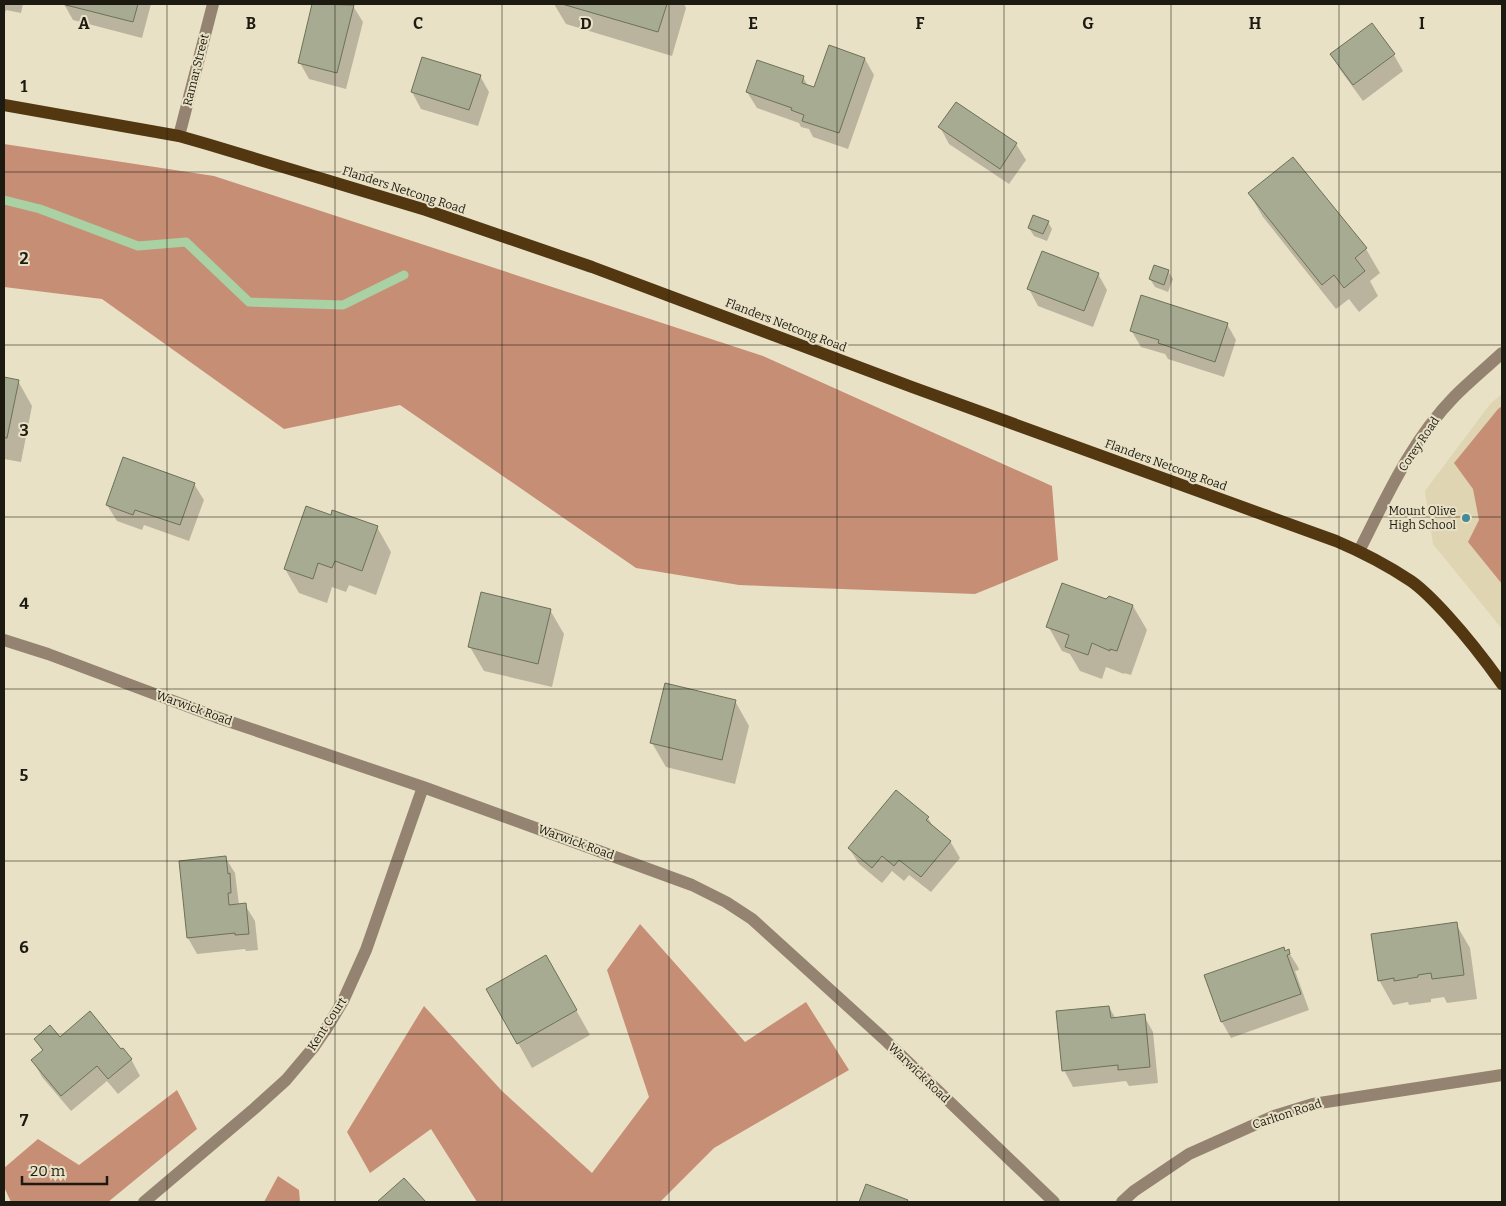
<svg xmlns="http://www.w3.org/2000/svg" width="1506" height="1206" font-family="Bitter,serif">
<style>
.built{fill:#dfd5b3}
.forest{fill:#c68f75}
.shadow{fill:#0003}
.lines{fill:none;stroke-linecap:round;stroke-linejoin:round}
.stream{stroke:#a9d1a3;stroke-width:9}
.building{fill:#a6ab91;stroke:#6c7158}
.minor{stroke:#948370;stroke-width:12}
.major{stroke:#533711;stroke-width:12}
.grid{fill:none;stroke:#1d1b11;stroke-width:1;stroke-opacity:0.55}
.poi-dot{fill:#468a97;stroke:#e9e1c6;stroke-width:2}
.labels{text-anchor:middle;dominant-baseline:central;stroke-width:4;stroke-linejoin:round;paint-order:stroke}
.street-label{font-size:12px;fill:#1d1b11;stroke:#e9e1c6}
.poi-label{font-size:12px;fill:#1d1b11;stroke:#e9e1c6;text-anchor:end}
.grid-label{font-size:16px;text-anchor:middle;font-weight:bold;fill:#1d1b11;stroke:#e9e1c6;stroke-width:4;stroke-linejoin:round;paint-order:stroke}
</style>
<rect width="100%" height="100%" fill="#e9e1c6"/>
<path class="built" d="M1502,394V629L1433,544L1425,491L1491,403Z"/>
<path class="forest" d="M4,144L214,176L763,356L1052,486L1058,560L975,594L739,585L636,568L400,405L284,429L102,299L4,287Z
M1502,406V584L1468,542L1479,520L1473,489L1454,463L1498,409Z
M640,924L745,1042L806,1002L849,1070L714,1148L660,1202H477L431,1129L370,1173L347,1132L424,1006L502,1091L592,1173L649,1097L607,970Z
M177,1090L197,1129L108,1202H11L4,1187V1168L38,1139L79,1165Z
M278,1176L299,1190L300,1202H264Z"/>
<path class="shadow" d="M4,4H23L21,13L6,10L4,16Z
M64,4H151L142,38L73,20Z
M314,4H346L353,6L363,22L346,89L309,79L300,63Z
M554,4H684L686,8L672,56L566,24Z
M1332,55H1394L1403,71L1363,101L1341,71Z
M865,59L874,75L848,149L813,137L809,129L801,127L799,123L757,108L747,92L803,77L808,86L814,88Z
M480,76L489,92L478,126L421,109L412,92Z
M940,127L1016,144L1026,160L1009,184L949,144Z
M1293,159L1366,249L1380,273L1370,281L1378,296L1359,312L1349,299L1336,309L1263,217L1249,193Z
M1048,222L1052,229L1047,241L1034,236L1029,228Z
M1168,271L1173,279L1168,292L1155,287L1150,279Z
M1098,274L1107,290L1093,327L1038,306L1029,289Z
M1227,324L1236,340L1224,377L1168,359L1165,354L1141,347L1131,330Z
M4,378L18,381L32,406L21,462L4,459Z
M194,484L204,500L189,541L144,525L142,530L117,521L107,505Z
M332,516L377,527L391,552L376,595L349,585L346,592L332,587L327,603L299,593L285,569Z
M1107,600L1133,606L1147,630L1131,675L1124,673V674L1106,667L1102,679L1080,671L1070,654L1062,651L1048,626Z
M550,610L564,634L552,687L484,671L470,647Z
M735,701L749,726L735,784L666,767L652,743Z
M928,818L934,828L950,841L960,858L931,892L909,875L904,881L892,871L882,883L859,864L849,848Z
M225,857L235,873L239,905H245L255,921L258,950L246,951L245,949L197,954L188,938Z
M1456,924L1470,948L1477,999L1447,1003L1444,997L1431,999V1002L1409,1005L1408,1002L1393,1005L1379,980Z
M1284,948L1286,952L1288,951L1298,967L1299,970L1295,971L1309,1010L1231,1038L1222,1022Z
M560,981L590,1035L532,1068L518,1043Z
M1109,1007L1116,1019L1144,1016L1153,1032L1158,1083L1129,1086L1126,1081L1073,1087L1064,1070Z
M35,1039H59L121,1051L131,1059L140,1076L118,1094L107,1081L71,1111L42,1077L33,1061L43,1052Z
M867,1185L908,1201L909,1202H860Z"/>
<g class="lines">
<path class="stream" d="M4,200L40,209L138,246L186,242L249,302L343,305L404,275"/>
</g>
<path class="building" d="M62,4H138L133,22Z
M312,4L354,5L337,73L298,63Z
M562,4H667L658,32Z
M1372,23L1395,54L1353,85L1330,54Z
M829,45L865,58L839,133L802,121L804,115L791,110L792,108L746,92L757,60L804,76L802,83L814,87Z
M422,57L481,75L469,110L411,92Z
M956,102L1017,143L1000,169L938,127Z
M1293,157L1367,248L1355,258L1365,271L1344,288L1334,275L1322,285L1248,193Z
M1033,215L1049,221L1043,234L1028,228Z
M1042,251L1099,273L1084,311L1027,289Z
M1154,265L1169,270L1164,285L1149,279Z
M1141,295L1228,323L1215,362L1158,343L1159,340L1130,331Z
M4,377L19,380L7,438H4Z
M123,457L195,483L180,525L135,510L133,515L106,505Z
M306,506L331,515L332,510L378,526L362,571L335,561L332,568L318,563L313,579L284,569Z
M1062,583L1106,599L1109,596L1133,605L1117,651L1110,649V651L1092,643L1088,655L1065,647L1069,635L1046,627Z
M481,592L551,609L538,664L468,647Z
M665,683L736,700L722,760L650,743Z
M896,790L929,817L926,820L951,841L921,877L899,860L894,866L882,856L872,868L848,848Z
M226,856L228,874L230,873L231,893H228L229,905L246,903L249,934L235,935V933L187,938L179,861Z
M1457,922L1464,975L1432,979L1431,973L1418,975V977L1394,981V978L1378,981L1371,934Z
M1284,947L1285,951L1289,949L1290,954L1287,955L1301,994L1221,1022L1204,975Z
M546,955L577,1010L517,1044L486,989Z
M1109,1006L1111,1018L1145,1014L1150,1067L1118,1070V1065L1062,1071L1056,1011Z
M90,1011L121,1049L123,1048L132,1059L108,1079L97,1066L61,1096L31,1060L43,1050L34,1039L50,1025L60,1037Z
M404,1178L426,1202H377Z
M866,1184L908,1200L907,1202H859Z"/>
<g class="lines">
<path class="minor" d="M179,136L213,4
M1359,551C1386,498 1411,441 1454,397C1469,382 1486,368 1502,353
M4,640L48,654L216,717L423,787L692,885L726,902L752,919L883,1038L1054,1202
M144,1202L255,1108L286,1080L313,1048L328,1026L343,1001L366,950L423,787
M1122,1202L1134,1191L1189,1154L1274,1116L1313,1104L1502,1075"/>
<path class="major" d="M4,105L179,136L207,144L426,210L592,267L912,387L1336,541C1362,552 1387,565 1411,581C1424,590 1436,603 1447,615C1467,637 1485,660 1502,684"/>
</g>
<path class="grid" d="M167,4V1202M335,4V1202M502,4V1202M669,4V1202M837,4V1202M1004,4V1202M1171,4V1202M1339,4V1202M4,172H1502M4,345H1502M4,517H1502M4,689H1502M4,861H1502M4,1034H1502"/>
<circle class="poi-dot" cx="1466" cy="518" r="5"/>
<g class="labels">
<g class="street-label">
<text transform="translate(196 70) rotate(-76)">Ramar Street</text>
<text transform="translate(404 190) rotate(18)">Flanders Netcong Road</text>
<text transform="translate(786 325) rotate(21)">Flanders Netcong Road</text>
<text transform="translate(1419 444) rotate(-56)">Corey Road</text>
<text transform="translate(1166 465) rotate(20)">Flanders Netcong Road</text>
<text transform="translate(194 708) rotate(20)">Warwick Road</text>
<text transform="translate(576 842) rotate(20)">Warwick Road</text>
<text transform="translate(327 1024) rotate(-57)">Kent Court</text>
<text transform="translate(919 1073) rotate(44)">Warwick Road</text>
<text transform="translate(1287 1114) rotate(-18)">Carlton Road</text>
</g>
<g class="poi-label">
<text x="1456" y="511">Mount Olive<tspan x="1456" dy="14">High School</tspan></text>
</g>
</g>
<g class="grid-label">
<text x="84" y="29">A</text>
<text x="251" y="29">B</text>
<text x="418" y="29">C</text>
<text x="586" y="29">D</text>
<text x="753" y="29">E</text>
<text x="920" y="29">F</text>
<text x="1088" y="29">G</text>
<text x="1255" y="29">H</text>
<text x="1422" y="29">I</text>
<text x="24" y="92">1</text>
<text x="24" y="264">2</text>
<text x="24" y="436">3</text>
<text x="24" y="609">4</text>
<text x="24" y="781">5</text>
<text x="24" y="953">6</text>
<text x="24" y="1126">7</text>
</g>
<rect width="1506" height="1206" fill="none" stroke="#1d1b11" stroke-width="10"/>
<path d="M22 1176v8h85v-8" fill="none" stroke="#1d1b11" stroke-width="2.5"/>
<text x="30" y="1176" font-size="15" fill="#1d1b11" stroke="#e9e1c6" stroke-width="4" paint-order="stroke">20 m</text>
</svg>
